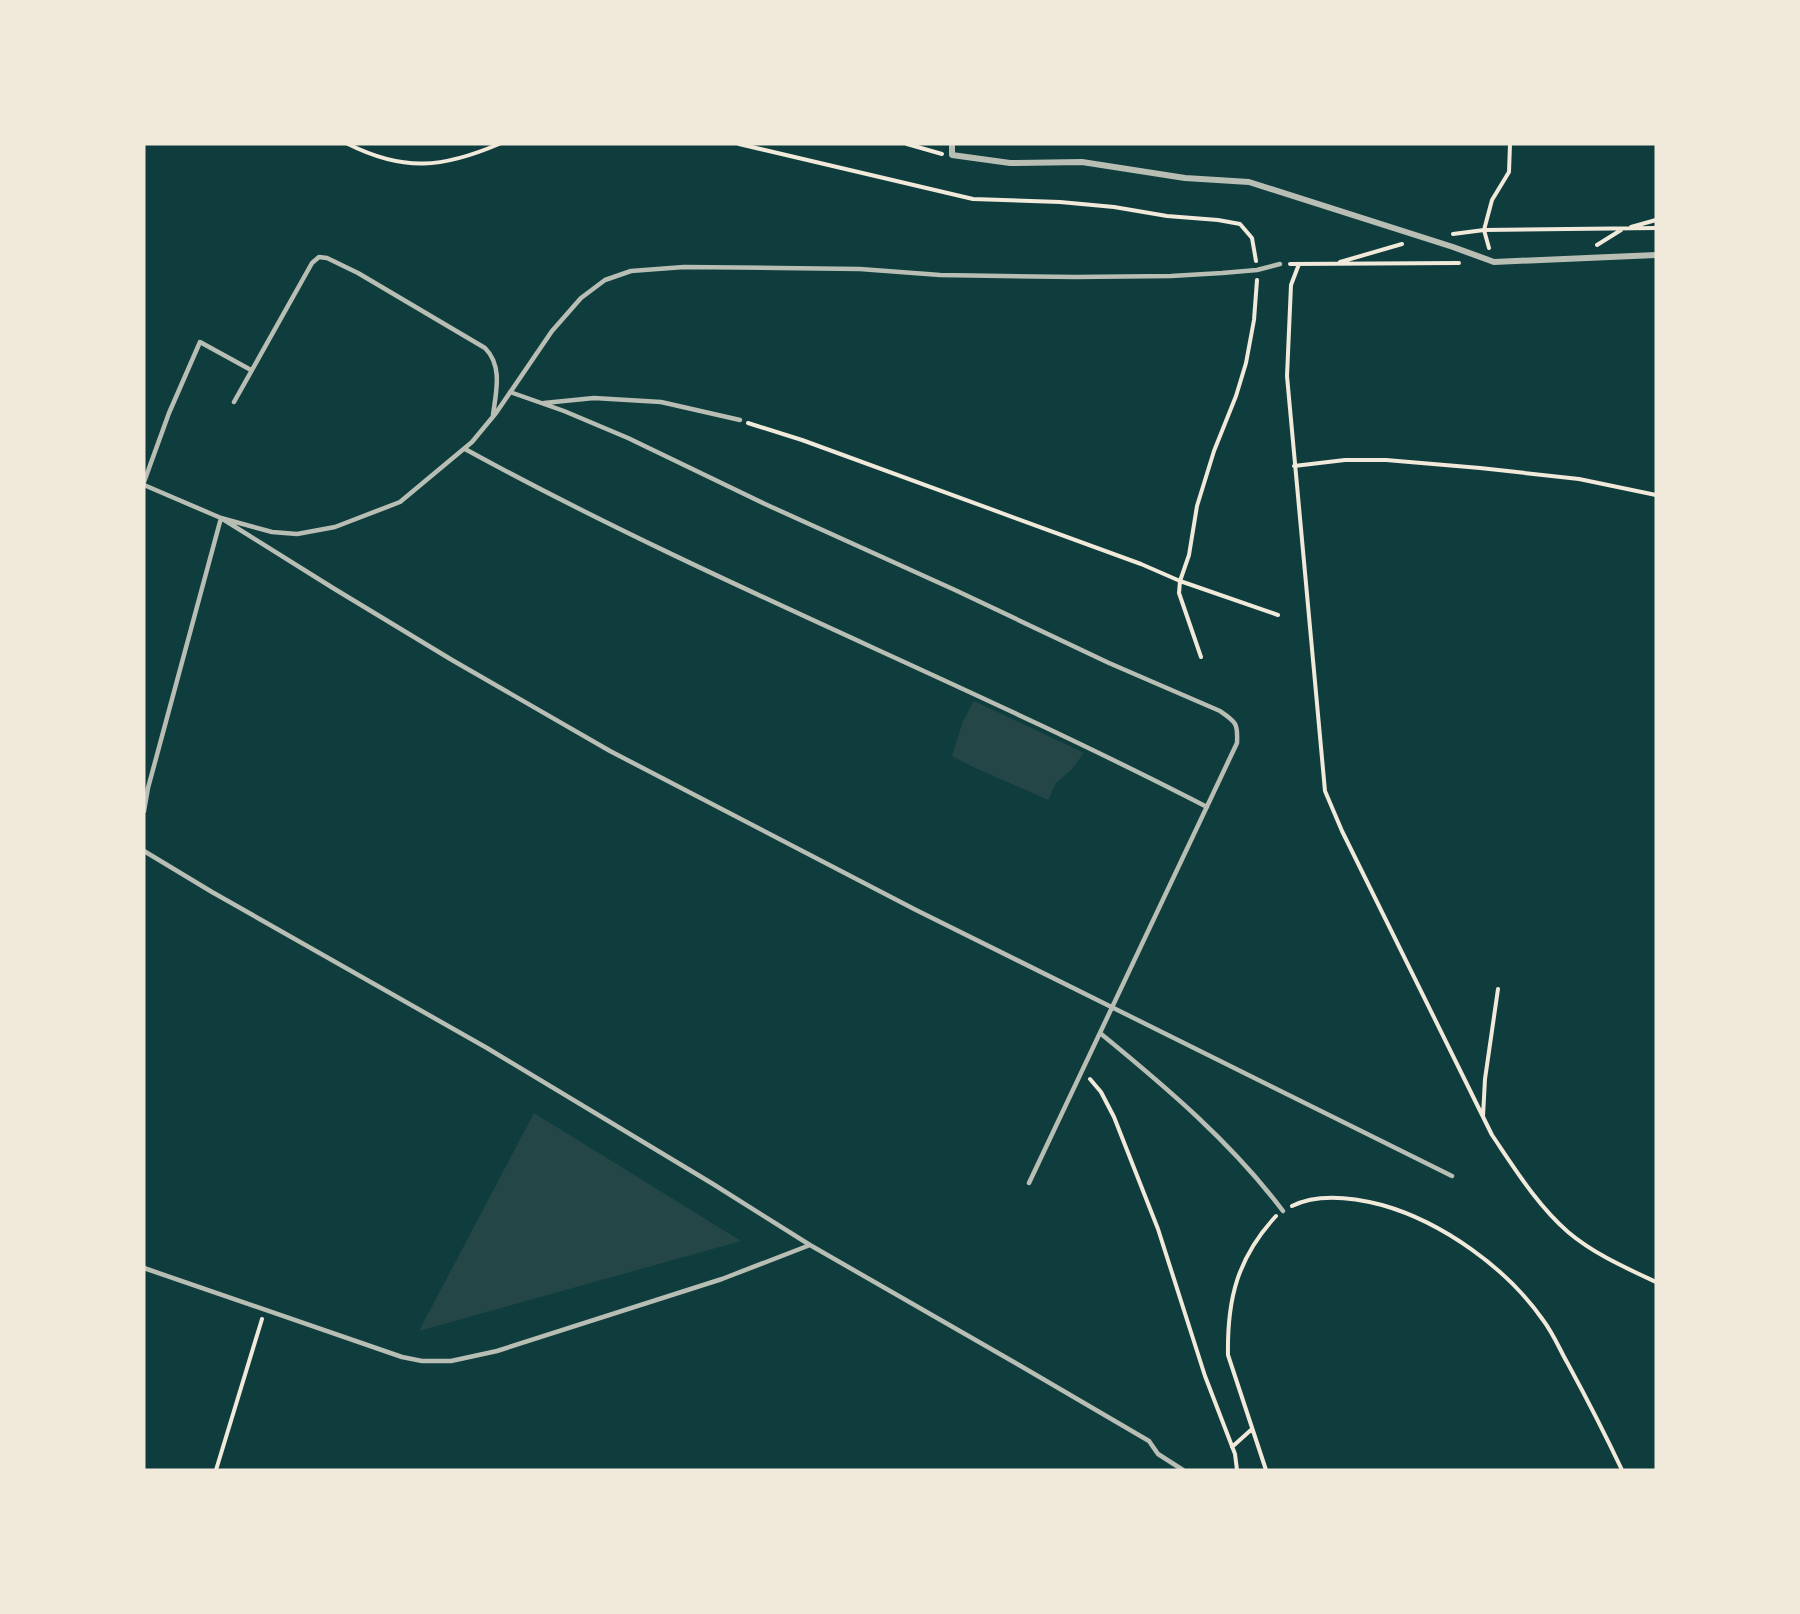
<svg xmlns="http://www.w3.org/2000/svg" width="1800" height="1614" font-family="Helvetica,sans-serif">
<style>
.green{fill:#244646}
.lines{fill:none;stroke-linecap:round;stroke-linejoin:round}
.path{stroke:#f1e9da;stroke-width:4}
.service{stroke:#b8beb3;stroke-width:4.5}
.minor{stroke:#b8beb3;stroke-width:6}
</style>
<rect width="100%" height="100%" fill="#0f3d3e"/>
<path class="green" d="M974,701L1084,753L1071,770L1056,783L1048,800L971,766L952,756L963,721Z
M534,1113L741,1241L419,1331Z"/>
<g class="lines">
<path class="path" d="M348,144C404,172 443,168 499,144
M739,144L973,199L1060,202L1114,207L1167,216L1218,220L1240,224L1252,238L1256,261
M907,144L942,154
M1631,227L1656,220
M1453,234L1484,230L1656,228
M1597,245L1621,230
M1489,248L1484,230L1492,200L1509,172L1510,144
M1340,262L1402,244
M1290,264L1459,263
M1299,264L1291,285L1287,376L1325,791L1342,831L1492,1135C1515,1169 1537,1205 1568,1232C1594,1254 1626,1268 1656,1282
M748,423L802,440L1141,564L1180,581L1278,615
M1294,466L1345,460H1386L1480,468L1579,479L1656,495
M1201,657L1179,593L1180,581L1189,555L1197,506L1214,451L1236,396L1246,363L1254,320L1257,280
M1090,1079L1101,1092L1114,1117L1158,1229L1205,1376L1235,1454L1237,1470
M1483,1116L1485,1079L1498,989
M1292,1206C1318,1193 1355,1198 1382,1205C1442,1222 1507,1268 1543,1320C1553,1333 1560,1350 1568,1364C1587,1399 1605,1434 1622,1470
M1232,1447L1252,1429
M216,1470L262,1319
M1266,1470L1228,1355C1227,1300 1237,1258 1276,1216"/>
<path class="service" d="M510,392L564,411L628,438L765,504L955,590L1109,663L1220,711C1236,722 1238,723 1237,743L1029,1183
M234,402L312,263L319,257L327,258L358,273L485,348C503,366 496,392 493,415
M544,403L594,398L661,402L740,420
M465,449C706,581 963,681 1207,807
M144,482L169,413L200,342L251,370
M144,485L221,518L272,532L297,534L335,527L400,502L472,442L496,413L552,331L581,298L605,280L631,271L684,267L778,268L860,269L940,275L1075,277L1171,276L1222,273L1257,270L1280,264
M221,518L333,588L452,660L610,751L916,910L1452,1176
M144,811L148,788L221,518
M144,851L212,892L487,1048L713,1184L810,1245L1019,1365L1149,1441L1158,1454L1183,1470
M1100,1033C1166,1087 1232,1143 1283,1211
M144,1268L402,1357L422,1361H451L497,1351L722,1279L810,1245"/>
<path class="minor" d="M952,144V155L1010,163L1082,162L1185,178L1249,182L1453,247L1494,262L1656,255"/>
</g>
<rect width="1800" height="1614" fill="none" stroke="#f1e9da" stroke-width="291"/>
</svg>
